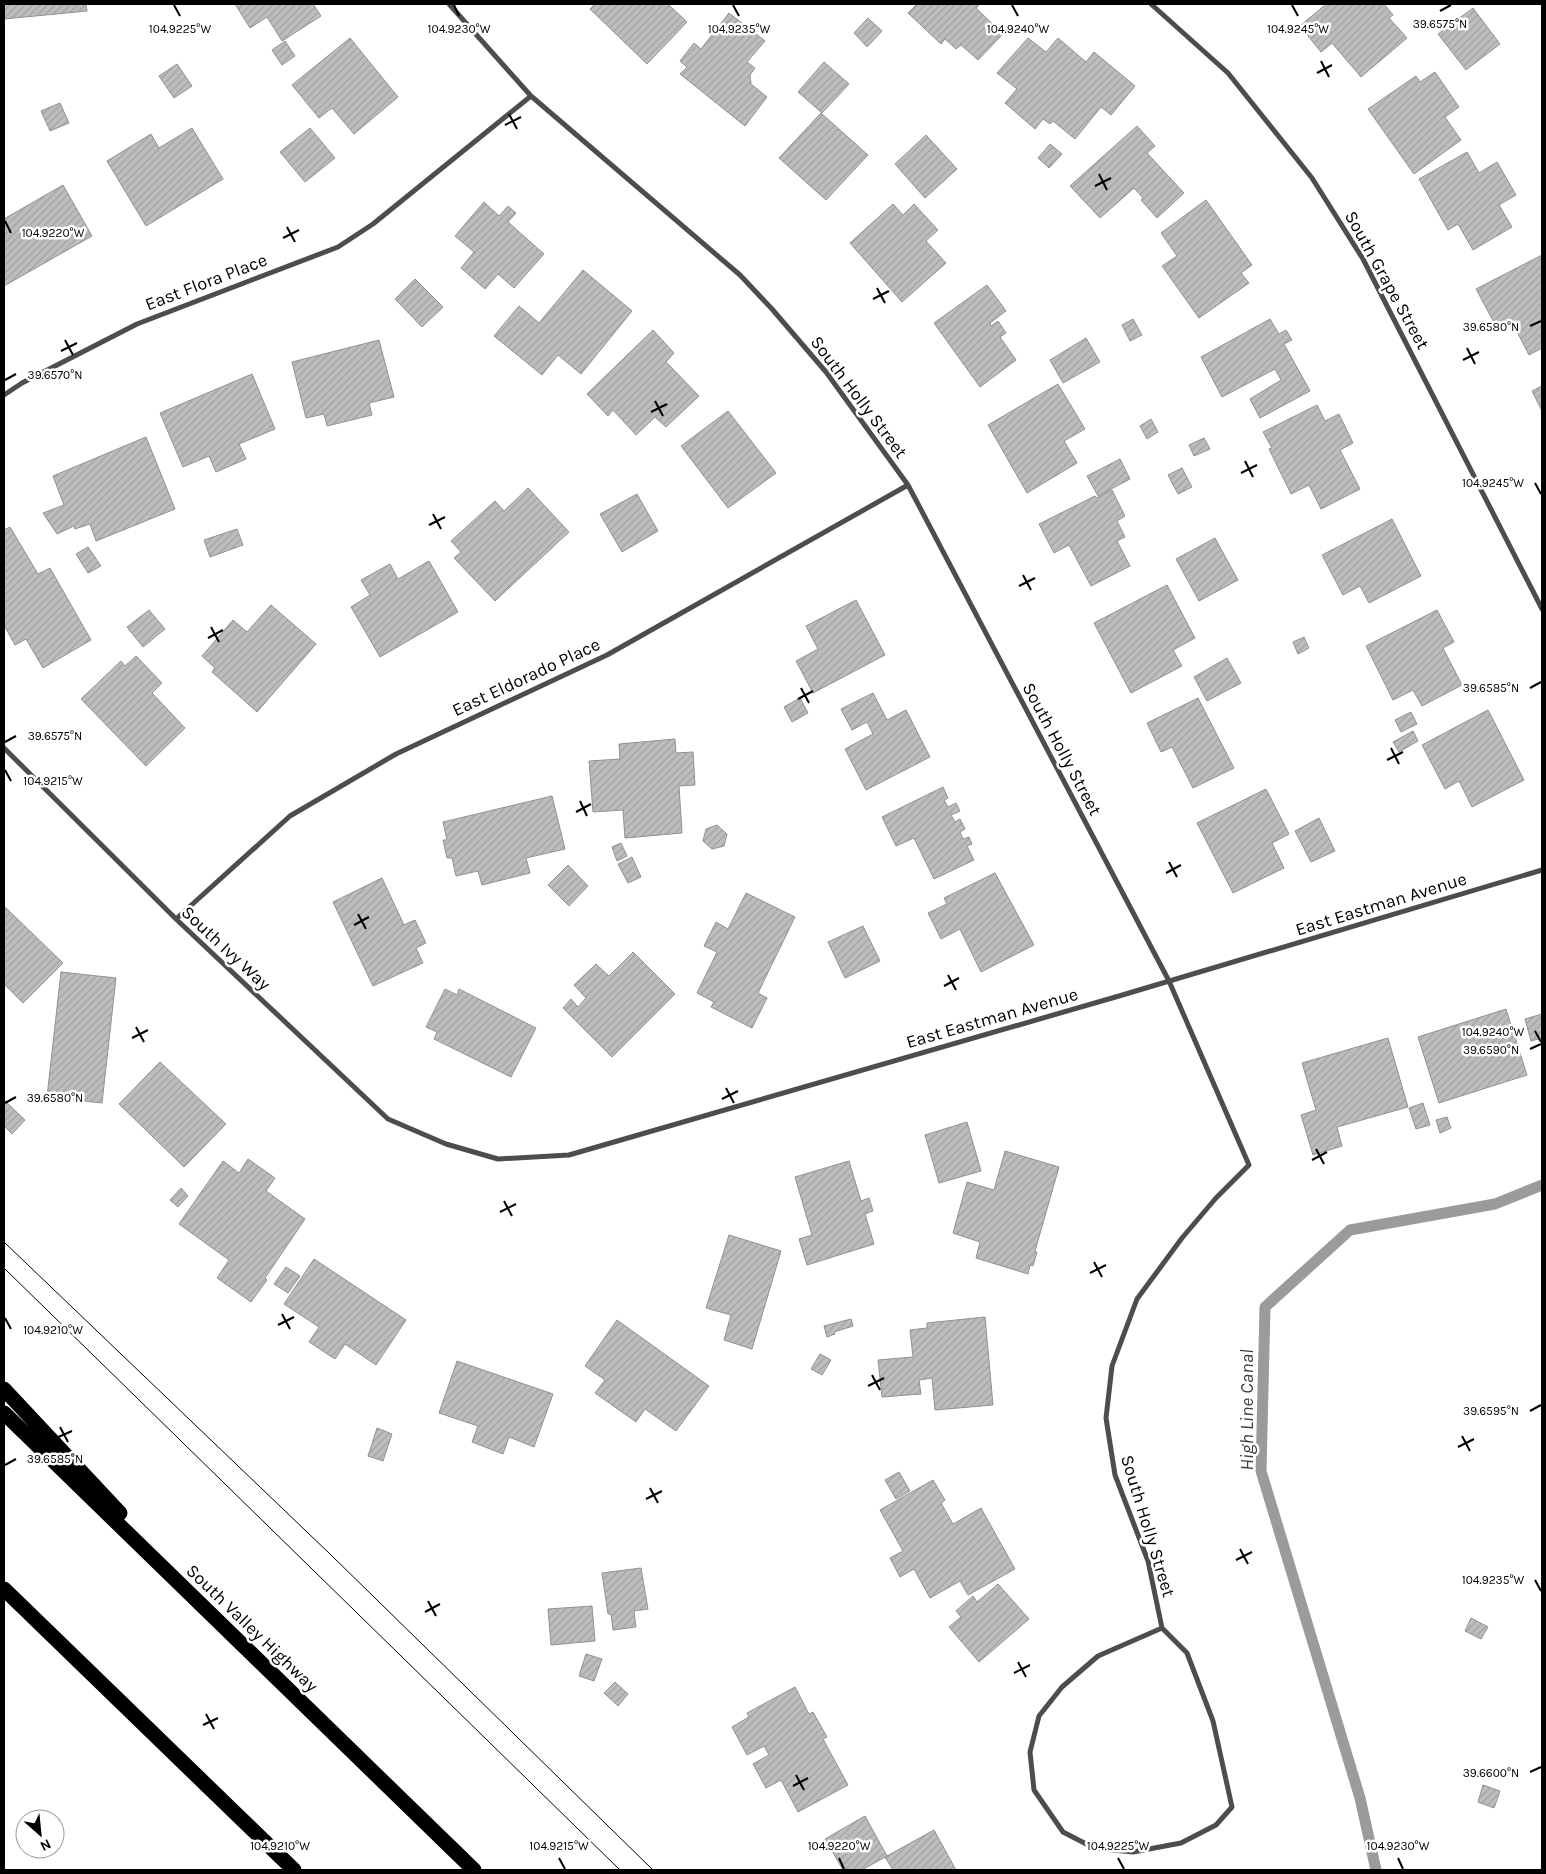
<svg xmlns="http://www.w3.org/2000/svg" width="1546" height="1874" font-family="Karla,sans-serif">
<style>
.lines{fill:none;stroke-linecap:round;stroke-linejoin:round}
.stream{stroke:#9b9b9b;stroke-width:11}
.building{fill:url(#building-hatch);stroke:#919191}
.minor{stroke:#4d4d4d;stroke-width:5}
.motorway{stroke:#000;stroke-width:15}
.tram{stroke:#000;stroke-width:1}
.ticks{fill:none;stroke:#000;stroke-width:2}
.labels{text-anchor:middle;dominant-baseline:central;stroke-width:5;stroke-linejoin:round;paint-order:stroke}
.street-label{font-size:18px;fill:#000;stroke:#fff}
.water-label{font-size:19px;font-style:italic;fill:#3c3c3c;stroke:#fff}
.ticks-label{font-size:12px;text-anchor:middle;fill:#000;stroke:#fff;stroke-width:5;stroke-linejoin:round;paint-order:stroke}
</style>
<defs>
<pattern id="building-hatch" width="6" height="6" patternUnits="userSpaceOnUse" patternTransform="scale(1.25)"><rect width="6" height="6" fill="#bdbdbd"/><path d="M-1 1l2-2M0 6l6-6M5 7l2-2" fill="none" stroke="#a1a1a1"/></pattern>
</defs>
<rect width="100%" height="100%" fill="#fff"/>
<g class="lines">
<path class="stream" d="M1376,1870L1360,1798L1261,1471L1265,1307L1350,1230L1495,1204L1542,1185"/>
</g>
<path class="building" d="M4,4H86L87,11L4,19Z
M235,4H313L321,16L282,41L267,17L250,28Z
M595,4H668L687,22L647,64L590,9Z
M917,4H980L976,8L1003,34L978,60L961,45L956,49L945,39L941,44L908,13Z
M1326,4H1384L1393,15L1389,18L1407,38L1361,77L1332,43L1321,52L1300,26Z
M1473,8L1500,44L1466,70L1438,34Z
M729,13L765,41L747,62L755,68L750,75L751,84L767,97L745,126L680,74L687,67L680,61L694,43L701,49Z
M868,18L882,31L867,47L854,33Z
M350,38L398,97L354,134L332,108L319,118L292,85Z
M1028,38L1046,52L1058,38L1086,62L1094,52L1135,86L1111,115L1101,107L1075,139L1053,121L1050,124L1043,119L1035,129L1005,103L1017,89L997,73Z
M285,41L295,56L282,65L272,50Z
M824,62L849,84L822,113L798,92Z
M177,64L192,86L174,98L159,76Z
M1435,72L1459,107L1445,117L1461,140L1414,174L1368,109L1416,76L1420,82Z
M60,103L69,123L50,131L41,111Z
M821,113L868,155L826,200L779,158Z
M1137,126L1155,146L1147,153L1184,193L1157,218L1141,200L1143,198L1134,188L1100,218L1070,186Z
M192,128L223,179L146,226L107,161L151,134L159,148Z
M310,128L335,158L305,182L280,152Z
M926,135L957,169L925,198L895,164Z
M1050,144L1062,154L1049,168L1038,158Z
M1467,152L1479,173L1497,162L1516,195L1499,205L1512,227L1473,250L1458,224L1448,230L1419,179Z
M63,185L92,236L4,286V219Z
M1206,200L1252,265L1241,273L1249,283L1199,318L1162,266L1177,256L1161,233Z
M484,202L499,216L508,206L516,213L508,222L544,254L514,288L498,274L485,289L461,268L474,252L455,236Z
M893,204L903,215L914,204L938,230L926,241L946,263L902,302L850,243Z
M1542,255V348L1529,355L1511,320L1497,328L1476,289Z
M583,270L632,311L581,374L558,355L542,375L494,336L519,306L539,323Z
M415,279L443,307L422,327L395,299Z
M987,285L1006,311L990,323L991,326L998,321L1006,333L1000,337L1016,360L980,387L934,323Z
M1133,319L1142,335L1130,341L1122,325Z
M1270,319L1279,334L1286,330L1292,340L1284,344L1310,391L1260,418L1250,399L1281,380L1275,369L1222,397L1201,357Z
M653,330L674,353L666,362L699,396L666,427L655,417L636,435L613,410L608,416L587,394Z
M1086,338L1100,362L1063,383L1050,360Z
M379,340L394,397L369,403L372,415L327,426L324,414L306,418L292,362Z
M252,374L275,429L239,444L246,459L216,472L209,456L183,467L160,413Z
M1058,384L1085,429L1064,441L1077,463L1027,493L988,425Z
M1542,386V411L1532,391Z
M1317,405L1325,421L1339,414L1353,443L1340,450L1360,489L1321,509L1309,485L1291,494L1269,449L1272,448L1263,432Z
M728,411L776,473L728,508L681,446Z
M1151,419L1158,432L1147,439L1140,426Z
M146,437L175,509L96,541L90,524L75,529L74,526L57,534L43,513L64,505L53,476Z
M1204,438L1210,449L1194,456L1189,445Z
M1120,459L1130,479L1098,496L1087,476Z
M1182,468L1192,487L1178,494L1168,475Z
M528,488L569,532L495,601L454,558L461,552L451,541L495,501L504,511Z
M1112,490L1125,516L1117,521L1125,537L1117,541L1130,566L1091,586L1069,545L1054,553L1039,524L1095,496L1096,498Z
M637,494L658,531L622,552L600,514Z
M1392,519L1421,576L1369,603L1360,586L1343,595L1322,555Z
M10,527L38,574L50,568L91,640L43,668L26,639L15,645L4,625V530Z
M237,529L243,545L210,557L204,540Z
M1215,538L1238,580L1199,601L1176,559Z
M88,547L101,566L88,573L76,554Z
M429,561L458,612L380,657L351,607L370,595L361,580L390,564L398,579Z
M1167,585L1195,638L1173,650L1182,666L1131,693L1094,623Z
M856,600L885,655L813,693L796,661L818,649L806,626Z
M271,605L316,644L257,712L212,672L215,668L202,656L233,620L247,632Z
M149,610L165,629L143,647L127,627Z
M1437,610L1454,642L1443,648L1462,685L1422,706L1413,690L1393,700L1366,646Z
M1304,637L1309,648L1298,654L1293,642Z
M136,656L162,683L152,693L185,728L146,766L81,699L121,661L125,666Z
M1227,658L1241,683L1207,701L1194,677Z
M873,693L887,720L906,710L930,757L866,790L845,749L873,734L867,722L852,730L841,709Z
M800,698L808,713L792,722L784,707Z
M1198,698L1234,768L1193,788L1172,747L1161,752L1147,723Z
M1488,710L1524,780L1472,807L1459,781L1445,789L1422,745Z
M1411,712L1417,724L1401,732L1395,720Z
M1413,731L1418,741L1399,752L1393,742Z
M675,739L676,753L693,752L695,785L679,786L682,833L625,838L623,810L593,812L589,761L620,759L619,744Z
M943,787L948,798L944,800L948,807L956,803L960,811L951,815L955,822L960,819L965,829L960,832L963,839L969,837L972,844L967,846L974,860L934,879L914,838L896,846L882,817Z
M1266,789L1289,834L1272,843L1284,868L1233,893L1197,823Z
M552,796L565,849L526,858L530,873L482,885L478,871L456,876L452,858H447L443,840H447L443,822Z
M1319,818L1335,851L1311,862L1295,831Z
M717,825L727,834L724,846L712,849L703,841L706,829Z
M621,843L627,856L617,861L612,847Z
M632,857L641,877L628,883L618,864Z
M568,865L588,886L569,906L548,885Z
M995,873L1034,945L981,972L960,929L941,939L928,913L947,904L944,898Z
M382,878L404,925L415,920L426,943L416,948L423,963L373,986L333,902Z
M746,893L795,917L758,993L767,998L752,1028L711,1007L714,1002L697,993L717,952L704,946L716,922L728,929Z
M4,906L63,963L23,1003L4,984Z
M863,926L880,961L845,978L828,942Z
M633,952L675,994L612,1057L563,1008L571,999L578,1007L586,998L574,985L596,964L609,976Z
M61,972L116,978L102,1103L47,1097Z
M445,989L457,995L459,989L536,1028L511,1077L434,1039L437,1032L426,1027Z
M1506,1009L1527,1075L1439,1103L1418,1037Z
M1542,1014V1038L1531,1041L1525,1019Z
M1388,1038L1408,1107L1337,1127L1342,1146L1313,1155L1301,1115L1316,1110L1302,1063Z
M160,1062L226,1124L184,1167L119,1104Z
M4,1100L25,1120L12,1134L4,1126Z
M1423,1103L1430,1125L1416,1129L1409,1108Z
M1447,1117L1451,1128L1440,1133L1436,1120Z
M967,1122L981,1171L939,1183L925,1135Z
M1005,1151L1059,1167L1035,1251L1037,1252L1033,1266L1030,1265L1028,1274L976,1258L980,1242L953,1233L967,1182L994,1190Z
M248,1159L275,1178L266,1191L305,1219L265,1278L267,1280L251,1302L217,1278L229,1260L179,1224L223,1161L239,1173Z
M849,1161L861,1201L869,1198L873,1211L865,1214L874,1244L807,1265L799,1239L812,1235L795,1177Z
M181,1188L188,1196L178,1207L170,1200Z
M729,1235L781,1251L752,1349L724,1340L731,1315L706,1308Z
M314,1259L406,1320L376,1365L345,1344L335,1359L309,1342L319,1327L284,1304Z
M286,1267L300,1276L288,1293L274,1284Z
M985,1317L993,1405L935,1410L932,1378L919,1380L921,1394L882,1397L878,1360L913,1357L910,1330L927,1328V1323Z
M851,1319L853,1326L834,1332L835,1334L827,1337L824,1326Z
M617,1320L709,1386L676,1431L645,1409L636,1422L595,1393L605,1380L585,1366Z
M820,1354L831,1360L822,1375L811,1369Z
M457,1361L553,1394L534,1447L509,1437L503,1454L472,1442L478,1426L439,1413Z
M377,1428L392,1434L383,1461L368,1456Z
M899,1472L910,1491L896,1499L885,1480Z
M933,1480L945,1500L941,1503L953,1524L981,1508L1015,1569L968,1595L960,1581L930,1598L914,1569L900,1577L890,1558L903,1551L880,1510Z
M641,1568L648,1609L634,1611L636,1627L613,1630L611,1614H608L602,1573Z
M998,1584L1029,1619L979,1662L949,1627L961,1617L956,1611L973,1596L977,1602Z
M592,1606L595,1641L551,1645L548,1609Z
M1471,1618L1488,1627L1481,1639L1465,1631Z
M586,1654L602,1659L594,1681L579,1676Z
M615,1682L628,1694L618,1706L604,1693Z
M795,1687L809,1714L813,1712L827,1737L823,1739L848,1785L798,1812L781,1780L766,1788L753,1764L769,1755L764,1746L747,1755L732,1727L749,1717L747,1713Z
M1483,1785L1500,1791L1494,1808L1478,1802Z
M865,1816L887,1856L862,1870H843L825,1839Z
M934,1830L956,1870H893L885,1857Z"/>
<g class="lines">
<path class="minor" d="M449,4L531,96L740,275L772,309L826,372L908,485L1169,981L1249,1165L1216,1198L1182,1238L1137,1299L1112,1366L1106,1418L1115,1475L1148,1561L1162,1628L1187,1653L1213,1721L1232,1807L1216,1825L1181,1843L1133,1852L1094,1848L1063,1832L1034,1790L1030,1752L1039,1716L1062,1687L1098,1656L1162,1628
M1151,4L1228,73L1312,178L1363,259L1542,609
M4,395L22,383L137,324L338,247L373,224L531,96
M4,748L176,919L388,1119L446,1144L498,1159L569,1155L1119,996L1542,870
M176,919L290,816L396,754L607,655L908,485"/>
<path class="motorway" d="M4,1389L120,1513
M4,1413L474,1870
M4,1589L294,1870"/>
<path class="tram" d="M4,1242L330,1554L653,1870
M4,1268L620,1870"/>
</g>
<path class="ticks" d="M174,5L180,16M454,5L459,16M733,5L739,16M1012,5L1018,16M1292,5L1298,16M1440,11L1451,5M1321,61L1329,77M1317,73L1332,65M509,114L517,129M505,125L521,117M1099,174L1107,190M1095,186L1111,178M5,221L11,233M287,227L295,242M283,238L299,230M877,288L885,303M873,299L889,291M1530,326L1541,321M65,340L73,355M1467,348L1475,364M61,351L77,343M1463,360L1479,352M5,380L16,374M655,401L663,416M651,412L667,404M1245,461L1253,477M1241,473L1257,465M1535,483L1541,494M433,514L441,529M429,525L445,517M1023,575L1031,590M1019,586L1035,578M211,627L219,642M208,638L223,630M801,688L809,703M1530,688L1541,682M798,699L813,691M5,742L16,736M1391,748L1399,764M1387,760L1403,752M5,770L11,781M580,801L587,816M576,812L591,804M1169,862L1177,877M1166,873L1181,865M358,914L366,929M354,925L369,917M948,975L956,990M944,986L959,978M136,1027L144,1042M1535,1031L1541,1042M132,1038L148,1030M1530,1049L1541,1044M726,1088L734,1103M722,1099L738,1091M5,1103L16,1097M1316,1149L1324,1164M1312,1160L1327,1152M504,1201L512,1216M500,1212L516,1204M1094,1262L1102,1277M1090,1273L1106,1265M282,1314L290,1329M5,1318L11,1329M278,1325L294,1317M872,1375L880,1390M868,1386L884,1378M1530,1411L1541,1405M60,1427L68,1442M1462,1436L1470,1451M56,1438L72,1431M1458,1447L1474,1439M5,1465L16,1459M650,1488L658,1503M646,1499L662,1491M1240,1549L1248,1564M1236,1560L1252,1552M1535,1580L1541,1591M428,1601L436,1616M425,1612L440,1604M1018,1662L1026,1677M1014,1673L1030,1665M206,1714L214,1729M203,1725L218,1718M1530,1772L1541,1767M796,1775L804,1790M793,1786L808,1778M280,1858L286,1869M559,1858L565,1869M839,1858L844,1869M1118,1858L1124,1869M1398,1858L1403,1869"/>
<g class="labels">
<g class="street-label">
<text transform="translate(1387 280) rotate(61)">South Grape Street</text>
<text transform="translate(206 282) rotate(-21)">East Flora Place</text>
<text transform="translate(859 397) rotate(53)">South Holly Street</text>
<text transform="translate(526 677) rotate(-25)">East Eldorado Place</text>
<text transform="translate(1062 749) rotate(62)">South Holly Street</text>
<text transform="translate(1381 904) rotate(-17)">East Eastman Avenue</text>
<text transform="translate(226 948) rotate(43)">South Ivy Way</text>
<text transform="translate(992 1018) rotate(-16)">East Eastman Avenue</text>
<text transform="translate(1148 1526) rotate(73)">South Holly Street</text>
<text transform="translate(252 1628) rotate(44)">South Valley Highway</text>
</g>
<g class="water-label">
<text transform="translate(1247 1410) rotate(-90)">High Line Canal</text>
</g>
</g>
<g class="ticks-label">
<text x="1440" y="28">39.6575°N</text>
<text x="180" y="33">104.9225°W</text>
<text x="459" y="33">104.9230°W</text>
<text x="739" y="33">104.9235°W</text>
<text x="1018" y="33">104.9240°W</text>
<text x="1298" y="33">104.9245°W</text>
<text x="53" y="237">104.9220°W</text>
<text x="1491" y="331">39.6580°N</text>
<text x="55" y="379">39.6570°N</text>
<text x="1493" y="487">104.9245°W</text>
<text x="1491" y="692">39.6585°N</text>
<text x="55" y="740">39.6575°N</text>
<text x="53" y="785">104.9215°W</text>
<text x="1493" y="1036">104.9240°W</text>
<text x="1491" y="1054">39.6590°N</text>
<text x="55" y="1102">39.6580°N</text>
<text x="53" y="1334">104.9210°W</text>
<text x="1491" y="1415">39.6595°N</text>
<text x="55" y="1463">39.6585°N</text>
<text x="1493" y="1584">104.9235°W</text>
<text x="1491" y="1777">39.6600°N</text>
<text x="280" y="1850">104.9210°W</text>
<text x="559" y="1850">104.9215°W</text>
<text x="839" y="1850">104.9220°W</text>
<text x="1118" y="1850">104.9225°W</text>
<text x="1398" y="1850">104.9230°W</text>
</g>
<rect width="1546" height="1874" fill="none" stroke="#000000" stroke-width="10"/>
<g transform="translate(40 1834) rotate(153)"><circle r="24" fill="#ffffff" stroke="#999999"/>
<path d="M0-4L9 19L0 12L-9 19Z" fill="#000000"/>
<text y="-8" font-size="14" font-weight="bold" text-anchor="middle" fill="#000000">N</text>
</g>
</svg>
